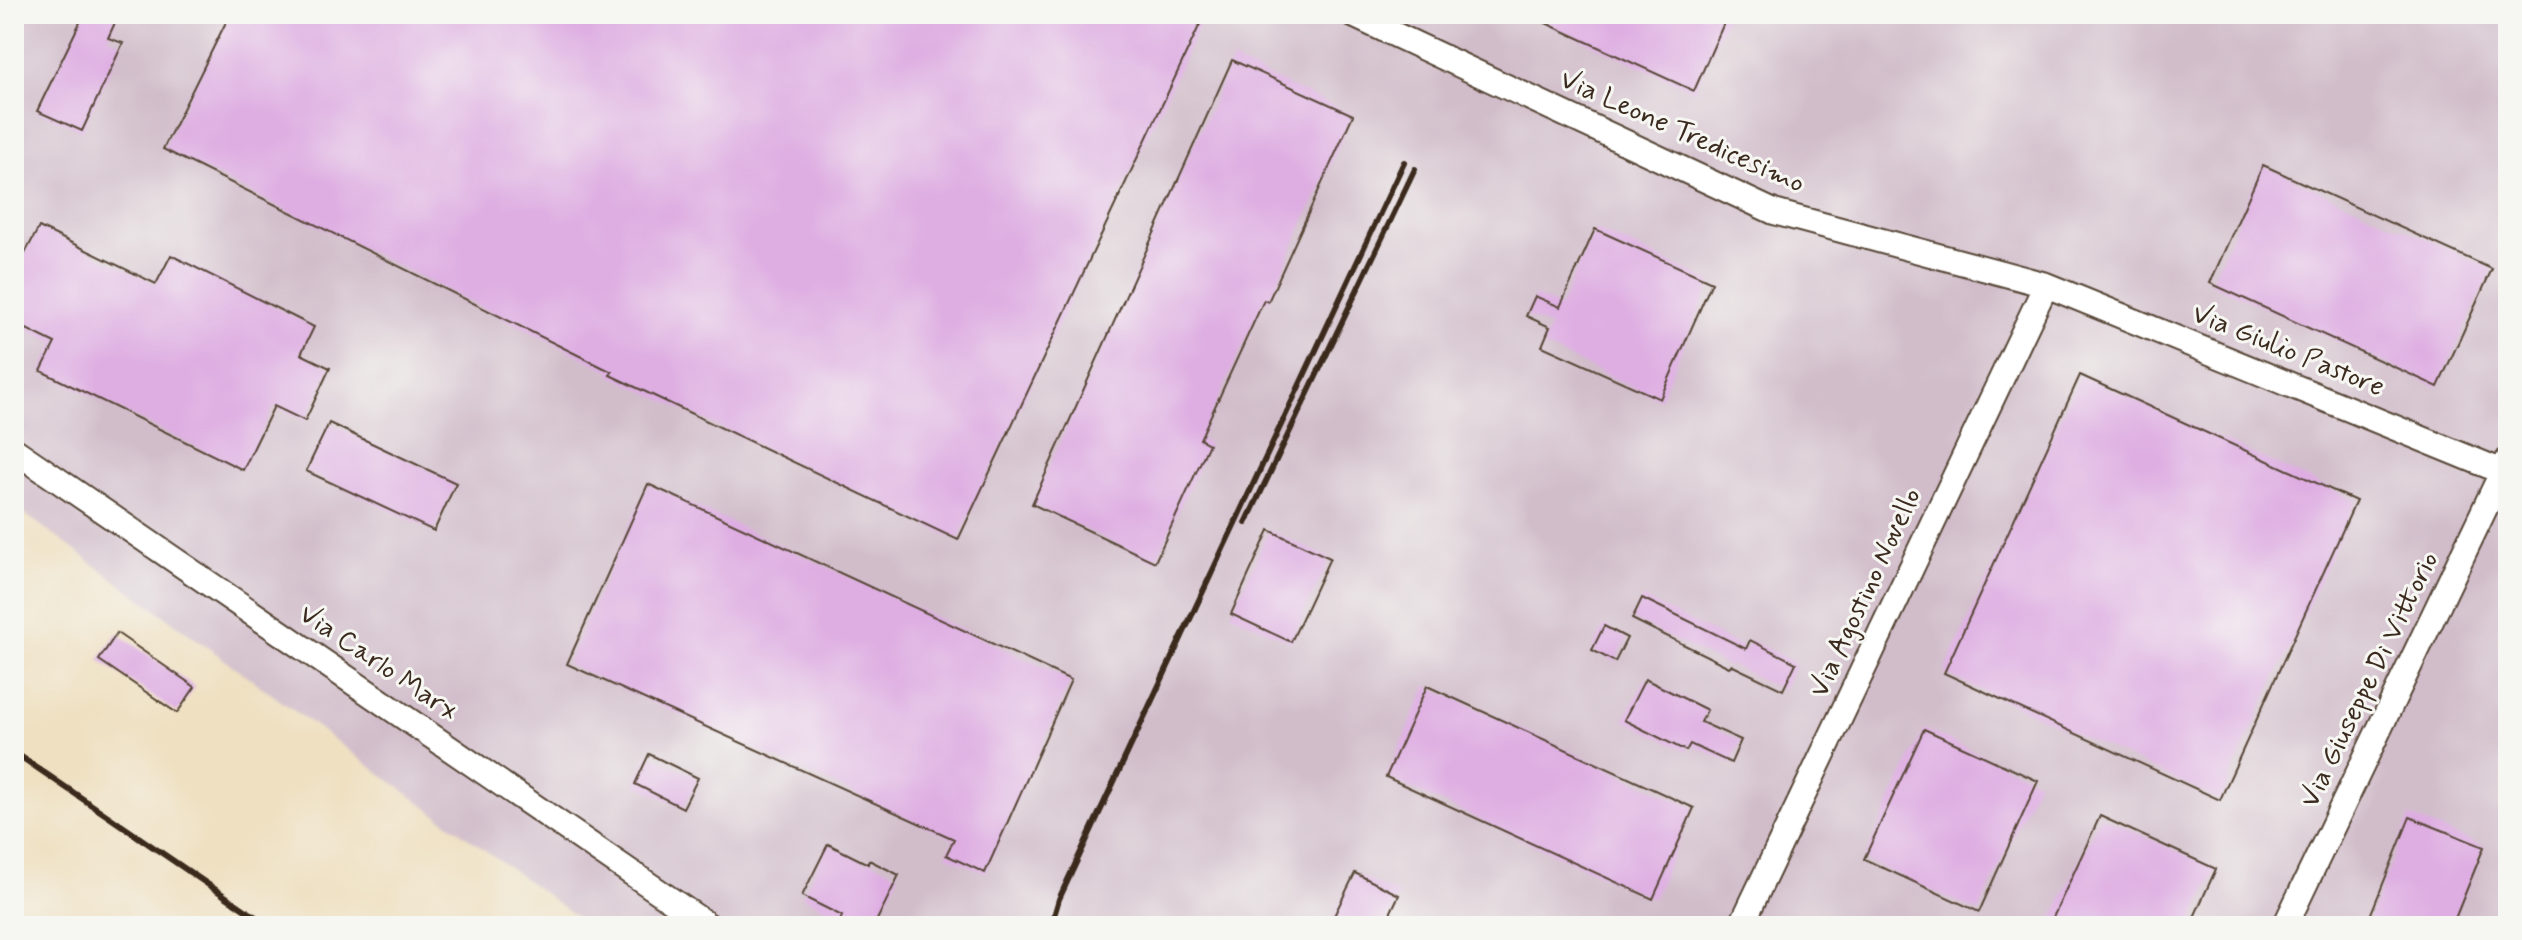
<svg xmlns="http://www.w3.org/2000/svg" width="2522" height="940" font-family="Mynerve,sans-serif">
<style>
.industrial{fill:#d1bdca}
.building{fill:#deaee2}
.lines{fill:none;stroke-linecap:round;stroke-linejoin:round}
.minor-casing{stroke:#564536;stroke-width:28}
.minor{stroke:#fff;stroke-width:24}
.rail{stroke:#3b2a1e;stroke-width:6}
.labels{text-anchor:middle;dominant-baseline:central;stroke-width:6;stroke-linejoin:round;paint-order:stroke}
.street-label{font-size:28px;fill:#3b2a1e;stroke:#f6f6f2}
</style>
<rect width="100%" height="100%" fill="#f6f6f2"/>
<filter id="ink" filterUnits="userSpaceOnUse"><feTurbulence type="fractalNoise" baseFrequency=".0125" numOctaves="2"/><feDisplacementMap in="SourceGraphic" scale="16" xChannelSelector="R" yChannelSelector="G"/><feConvolveMatrix kernelMatrix="1 2 1 2 8 2 1 2 1" color-interpolation-filters="sRGB"/></filter>
<filter id="wash" filterUnits="userSpaceOnUse"><feTurbulence type="fractalNoise" baseFrequency=".006" numOctaves="4" result="noise"/><feDisplacementMap in="SourceGraphic" scale="32" xChannelSelector="R" yChannelSelector="G"/><feGaussianBlur stdDeviation="1.8" result="paint"/><feColorMatrix in="noise" values="0 0 0 0 0 0 0 0 0 0 0 0 0 0 0 0 0 1.4 0 .05"/><feComposite in="paint" operator="in"/></filter>
<g filter="url(#wash)">
<rect width="100%" height="100%" fill="#efe0c1"/>
<path class="industrial" d="M14,14H2508V926H589L14,506Z"/>
<g id="blocks">
<path class="building" d="M84,14H119L108,38L123,43L82,131L37,111Z
M230,14H1184L1201,22L958,540L610,375L612,372L163,149Z
M1526,14H1728L1694,91Z
M1232,60L1353,115L1268,302L1264,300L1200,439L1209,444L1155,562L1032,504Z
M2263,165L2492,269L2438,387L2210,283Z
M39,227L156,284L171,255L314,327L301,354L330,368L305,421L274,406L243,470L41,371L55,343L14,323V274Z
M1595,229L1712,282L1660,399L1542,346L1550,327L1526,316L1535,296L1560,307Z
M2080,375L2356,501L2220,800L1944,673Z
M329,423L456,483L434,531L306,471Z
M648,484L1071,680L985,873L946,855L954,839L567,664Z
M1269,530L1330,558L1291,642L1231,614Z
M1642,598L1746,649L1750,640L1796,663L1783,690L1731,665L1729,667L1632,619Z
M1604,626L1627,638L1615,662L1592,650Z
M117,633L195,687L177,713L99,660Z
M1645,679L1707,710L1701,722L1741,740L1731,763L1690,744L1686,751L1624,720Z
M1427,686L1694,808L1653,899L1386,777Z
M1924,729L2038,781L1979,912L1864,859Z
M649,754L698,778L683,808L635,784Z
M2100,816L2216,869L2190,926H2049Z
M2410,817L2484,847L2452,926H2366Z
M828,844L868,864L869,860L899,875L874,926H850L840,921L842,916L802,896Z
M1355,873L1399,895L1384,926H1329Z"/>
</g>
</g>
<g filter="url(#ink)">
<use href="#blocks" fill-opacity="0" stroke="#564536" stroke-width="2"/>
<g class="lines">
<g class="minor-casing">
<path id="minor" d="M1351,14L1774,212L2046,285L2508,474
M14,450L709,926
M1741,926L2046,285
M2285,926L2508,460"/>
</g>
<use href="#minor" class="minor"/>
<path class="rail" d="M1246,523L1415,169
M14,752L269,926
M1051,926L1059,899L1404,162"/>
</g>
</g>
<g class="labels">
<g class="street-label">
<text transform="translate(1682 132) rotate(24)">Via Leone Tredicesimo</text>
<text transform="translate(2288 351) rotate(22)">Via Giulio Pastore</text>
<text transform="translate(1866 593) rotate(-65)">Via Agostino Novello</text>
<text transform="translate(378 663) rotate(34)">Via Carlo Marx</text>
<text transform="translate(2370 680) rotate(-64)">Via Giuseppe Di Vittorio</text>
</g>
</g>
<rect width="2522" height="940" fill="none" stroke="#f6f6f2" stroke-width="48"/>
</svg>
